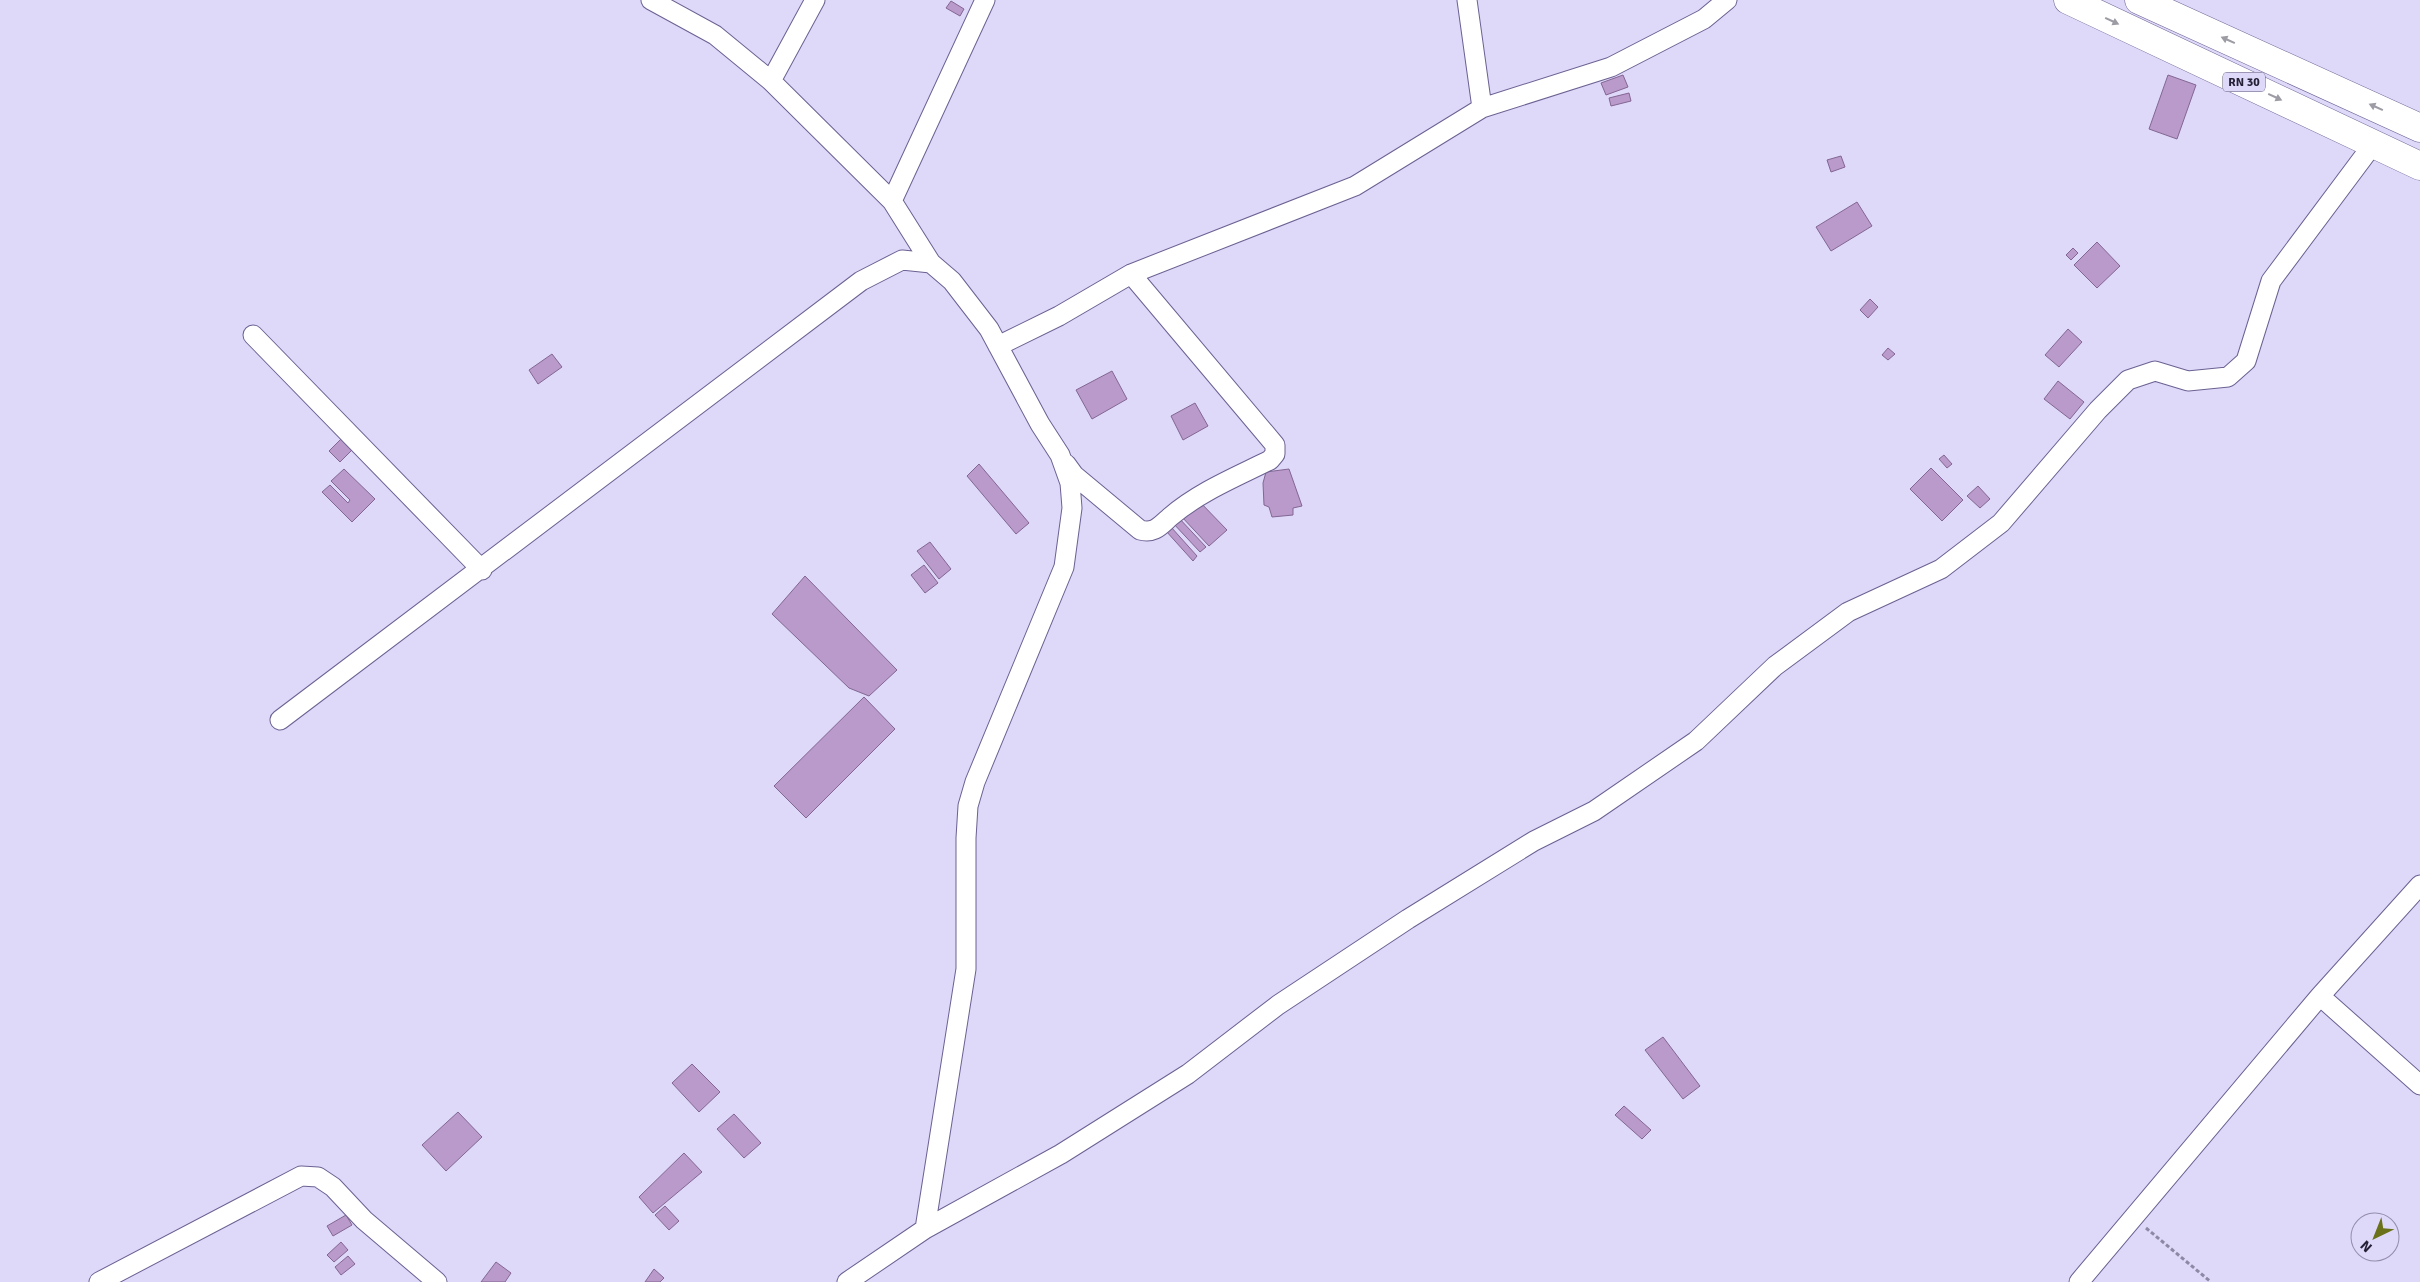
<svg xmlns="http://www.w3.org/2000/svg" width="2420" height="1282" font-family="Signika,sans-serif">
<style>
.building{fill:#b99aca;stroke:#836693}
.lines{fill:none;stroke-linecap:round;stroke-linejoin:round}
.minor-casing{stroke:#6c6192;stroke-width:21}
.primary-casing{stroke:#6c6192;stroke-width:29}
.path{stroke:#8d88a3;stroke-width:3;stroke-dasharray:4 2.5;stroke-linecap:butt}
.minor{stroke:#fff;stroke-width:19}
.primary{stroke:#fff;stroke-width:28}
.oneway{fill:#9d9ba4}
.labels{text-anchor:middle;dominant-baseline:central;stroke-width:4;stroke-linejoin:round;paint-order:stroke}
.shield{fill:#ded8f9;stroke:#5c5770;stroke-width:1}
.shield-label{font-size:12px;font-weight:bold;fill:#252035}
</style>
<rect width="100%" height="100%" fill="#ded8f9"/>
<path class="building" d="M951,1L964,9L960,16L946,8Z
M1623,75L1628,87L1606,95L1601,83Z
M2168,75L2196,85L2177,139L2149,129Z
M1629,93L1631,101L1611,106L1609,98Z
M1841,156L1845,167L1831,172L1827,160Z
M1857,202L1872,226L1831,251L1816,227Z
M2097,242L2120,266L2097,288L2074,265Z
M2073,248L2078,253L2071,260L2066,255Z
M1870,299L1878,307L1868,318L1860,310Z
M2068,329L2082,342L2059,367L2045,355Z
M1888,348L1895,354L1888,360L1882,355Z
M552,354L562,367L538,384L529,370Z
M1112,371L1127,399L1092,419L1076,390Z
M2058,381L2084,402L2070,419L2044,399Z
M1195,403L1208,426L1183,440L1171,416Z
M343,437L354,448L340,462L329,451Z
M1944,455L1952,464L1947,468L1939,459Z
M979,464L1029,523L1016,534L967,476Z
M1931,468L1963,500L1942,521L1910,489Z
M344,469L375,499L352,522L322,492L330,485L348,503L350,500L331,481Z
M1289,469L1302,506L1293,508V515L1272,517L1269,507L1264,505L1263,483L1266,472Z
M1978,486L1990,499L1980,508L1967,496Z
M1198,500L1227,530L1209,546L1181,516Z
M1178,517L1206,547L1200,552L1172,522Z
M1171,527L1197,556L1193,561L1166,531Z
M930,542L951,569L939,579L917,551Z
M924,565L938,583L925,593L911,575Z
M805,576L897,670L869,696L849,688L772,614Z
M864,697L895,729L806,818L774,786Z
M1663,1037L1700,1086L1683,1099L1645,1050Z
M692,1064L720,1092L699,1112L672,1083Z
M1624,1106L1651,1130L1642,1139L1615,1115Z
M458,1112L482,1137L446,1171L422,1145Z
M734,1114L761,1143L744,1158L717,1129Z
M684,1153L702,1172L653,1213L639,1197Z
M665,1206L679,1221L669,1230L655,1215Z
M346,1215L352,1225L333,1236L327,1226Z
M341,1242L348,1250L334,1262L327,1255Z
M348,1256L355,1264L341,1275L335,1267Z
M496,1262L511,1273L505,1282H481Z
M654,1269L664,1278L660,1282H645Z"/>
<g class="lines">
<g class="minor-casing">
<path id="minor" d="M651,0L715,35L771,81L892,201L931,263L952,281L989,329L1040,424L1060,455L1070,483L1072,508L1064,567L975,782L968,806L966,838V969L925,1229
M1467,0L1482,108
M771,81L815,0
M892,201L985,0
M253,335L482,570
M998,346L1059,316L1131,274L1355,186L1482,108L1611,67L1704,19L1727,0
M1066,464L1074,475L1140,530C1154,534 1160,526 1170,517C1199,492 1236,477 1270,460L1275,454V445L1131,274
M280,720L861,281L902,260L931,263
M2320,996L2420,1085
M99,1282L301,1176L318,1177L333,1187L364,1220L437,1282
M847,1282L925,1229L1061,1154L1188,1074L1278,1005L1408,919L1534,841L1594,811L1696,741L1775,666L1848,612L1941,569L2001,523L2098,410L2128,380L2155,371L2188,381L2228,377L2246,361L2271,281L2374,143
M2079,1282L2320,996L2420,885"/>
</g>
<g class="primary-casing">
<path id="primary" d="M2068,0L2420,166
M2139,0L2420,128"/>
</g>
<path class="path" d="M2146,1228L2211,1282"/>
<use href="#minor" class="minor"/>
<use href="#primary" class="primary"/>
</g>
<defs><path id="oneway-solid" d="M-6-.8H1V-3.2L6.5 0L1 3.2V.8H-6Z" transform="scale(1.25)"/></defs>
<g class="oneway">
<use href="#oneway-solid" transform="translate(2112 21) rotate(25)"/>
<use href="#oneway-solid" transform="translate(2228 40) rotate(-156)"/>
<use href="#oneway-solid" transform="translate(2275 97) rotate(25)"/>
<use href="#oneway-solid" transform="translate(2376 107) rotate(-156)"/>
</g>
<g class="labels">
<rect class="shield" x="2223" y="72.5" width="42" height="19" rx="4"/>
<g class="shield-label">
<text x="2244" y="82">RN 30</text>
</g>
</g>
<g transform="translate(2375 1237) rotate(223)"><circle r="24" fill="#ded8f9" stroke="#948eab"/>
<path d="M0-4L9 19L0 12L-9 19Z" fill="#6b7118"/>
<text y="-8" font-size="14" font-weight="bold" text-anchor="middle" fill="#252035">N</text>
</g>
</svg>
